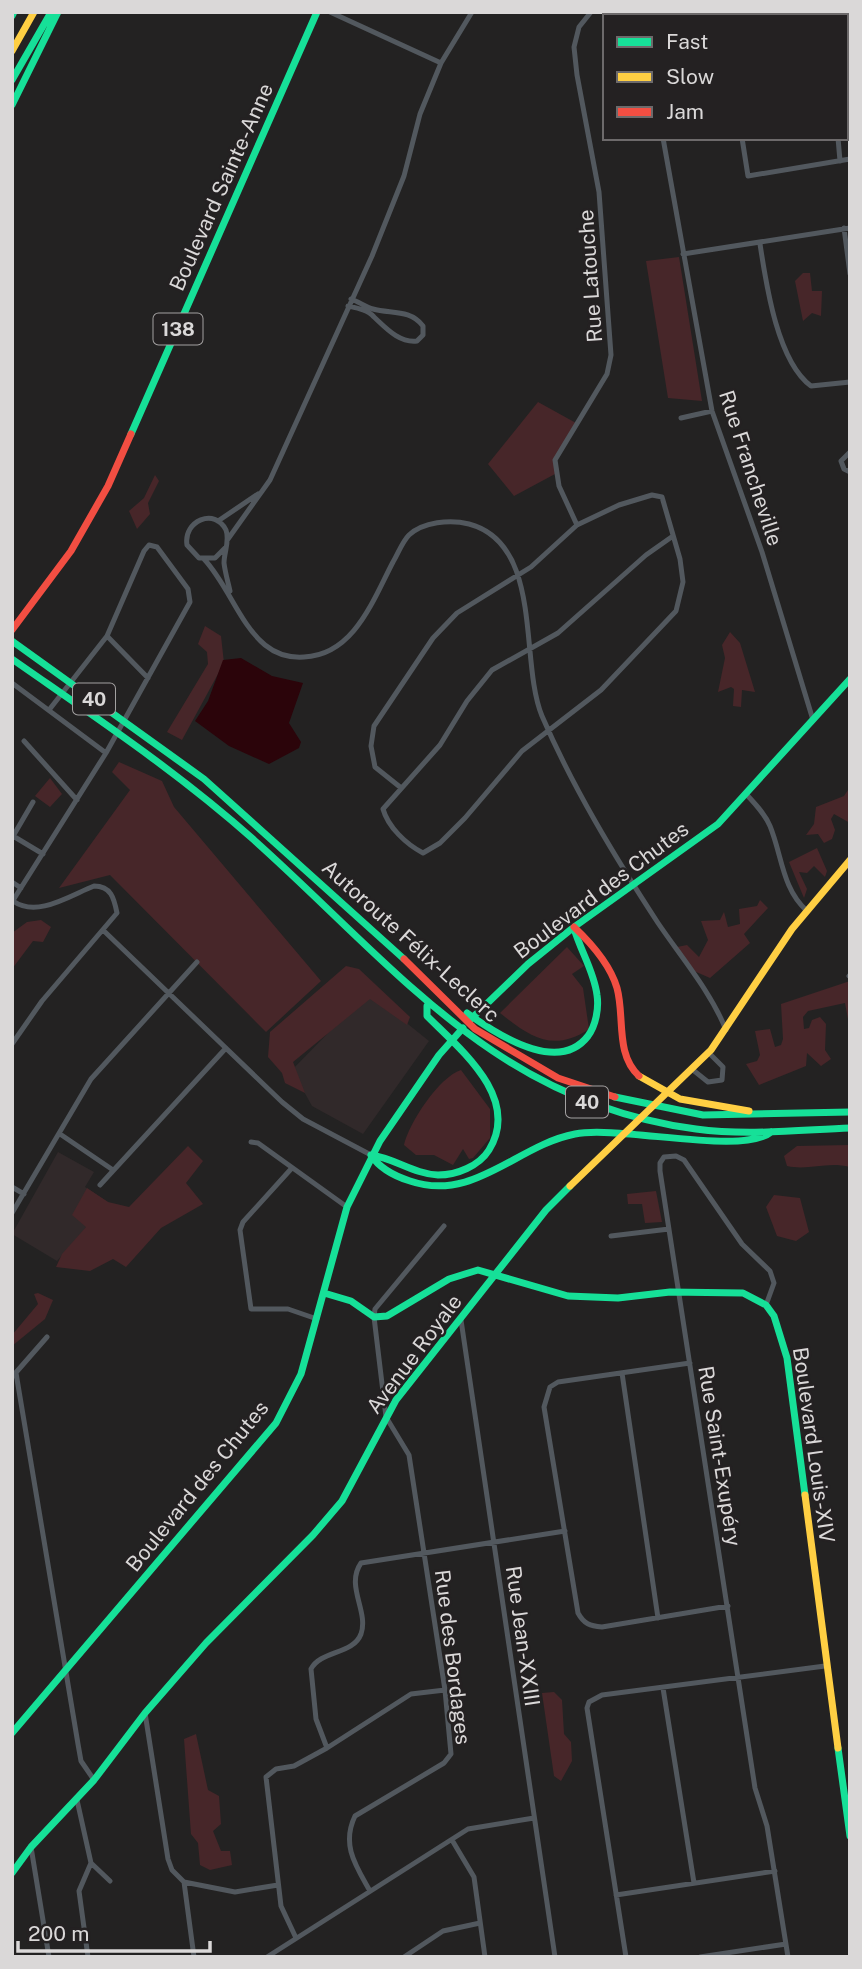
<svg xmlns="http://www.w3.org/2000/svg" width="862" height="1969" font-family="'Public Sans',sans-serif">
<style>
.built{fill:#31292a}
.green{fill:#472629}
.water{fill:#2b040a}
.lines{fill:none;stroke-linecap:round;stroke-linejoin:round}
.street{stroke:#52585e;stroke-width:5}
.fast{stroke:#16e098;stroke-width:7}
.slow{stroke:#ffcf43;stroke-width:7}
.jam{stroke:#f24e42;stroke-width:7}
.labels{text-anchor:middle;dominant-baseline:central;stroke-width:5;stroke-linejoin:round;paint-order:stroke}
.shield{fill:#242122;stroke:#a3a1a1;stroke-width:2}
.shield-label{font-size:19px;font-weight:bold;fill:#dad8d8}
.street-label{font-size:21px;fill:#dad8d8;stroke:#242122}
</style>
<rect width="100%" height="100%" fill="#232222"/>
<path class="built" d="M368,992L429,1041L363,1134L312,1106L292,1070Z
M58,1152L94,1172L85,1187L108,1202L57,1261L12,1234Z"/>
<path class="green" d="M679,257L702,401L668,398L646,261Z
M803,273H810L812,291H822L821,316L812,313L803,321L795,281Z
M538,402L576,423L555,460V474L514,496L488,464Z
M155,475L159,481L148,503L150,514L137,529L129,511L144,498Z
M205,626L221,636L224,663L182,740L167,732L208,664L207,652L198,644Z
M730,632L740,643L755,692L742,690L741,707L733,706L734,689L731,687L718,692L725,658L722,645Z
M119,762L162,781L174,807L321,981L266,1032L110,875L59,888L130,790L112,772Z
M50,778L62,794L50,807L35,796Z
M850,787V823L834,814L831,819L835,830L832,839L824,843L818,834L806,835L814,824L816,807L844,796Z
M817,848L827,871L825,877L814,866L807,873L799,872L807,889L804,898L789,862Z
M760,900L768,908L744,934L750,943L710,978L694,971L677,947L687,945L699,957L708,940L701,921L720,920L724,912L728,927L740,924L739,909L757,906Z
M41,920L51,927L43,942L33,941L12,969V933L27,922Z
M567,947L584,966L572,974L583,988L589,1029C553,1053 530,1037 500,1013Z
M346,966L359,969L410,1017L407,1025L370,999L293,1062L305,1093L285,1083L282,1073L268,1057L270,1032Z
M850,981V1030L845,1003L808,1011L803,1017L804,1029L809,1028L812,1020L820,1017L826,1024L825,1050L831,1059L821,1066L807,1053L806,1066L759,1085L746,1064L757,1061L760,1055L755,1031L770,1029L775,1047L781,1045L783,1039L781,1004Z
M461,1070L490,1109V1138L473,1158L469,1159L463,1149L453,1165L434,1155H416L404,1145C409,1123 439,1077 461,1070Z
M850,1145V1167C826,1161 809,1171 787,1166L784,1156L797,1146Z
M188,1146L203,1161L186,1183L203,1204L161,1228L126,1267L113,1259L90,1271L56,1267L62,1254L86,1227L72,1215L87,1188L108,1202L129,1207Z
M656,1191L662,1222L645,1223L642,1204H628L627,1194Z
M774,1195L800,1198L809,1232L796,1241L777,1236L766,1207Z
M38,1293L53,1300L45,1319L12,1346V1335L38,1304L34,1294Z
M554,1692L562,1700L564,1734L571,1742L572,1761L561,1781L554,1776L542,1693Z
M196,1734L208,1790L219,1796L221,1824L213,1831L221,1851H230L232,1865L210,1870L200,1865L198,1843L191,1834L184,1739Z"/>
<path class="water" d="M241,658L272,676L303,683L289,723L301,742L299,748L269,764L229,746L195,721L208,701L223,660Z"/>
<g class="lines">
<path class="street" d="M330,12L441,63L472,12
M641,12V16
M719,12V16
M663,138L712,411L762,552L813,720
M742,138L748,176L850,159
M838,138L840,161
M844,228L850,274
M760,244C766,283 777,361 811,386L850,382
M683,254L850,228
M348,306C357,308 368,310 374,317C386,328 399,343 417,341L423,335V326C410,309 391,314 373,309C366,307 359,302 351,299
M681,418L712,411
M850,452L841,461L844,469L850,472
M218,521L258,494
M577,525L559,486L555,460L607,374L611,355L599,192L577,75L574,47L579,27L591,12
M228,539L270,480L372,256L404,176L420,114L441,63
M225,548L215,558H199L187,545C183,521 215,507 226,530C230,541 224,552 224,563C225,572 228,582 230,591
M204,559C228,585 239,623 265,645C276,654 289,658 304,657C354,655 373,600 393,562C398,554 402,542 409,535C423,522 450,519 469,524C544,544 519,661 542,716C573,788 615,857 658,923C681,957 711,992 726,1030
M107,636L148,678
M12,683L106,753
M24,741L77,800
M400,787L375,767L371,746L374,726L433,638L457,613L531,567L577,525L619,505L652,495L662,497L680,559L683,582L676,611L601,690L522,751L465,818L440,843L423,853C406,844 388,827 383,809L440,745L467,701L492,670L558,633L646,555L673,536
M747,795C756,805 765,814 770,826C782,855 782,889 807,911
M13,836L43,854
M12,838L33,802
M12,882L21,888
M12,902L106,753L190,602L188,589L157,547L149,545L144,551L107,636L49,710
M104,931L282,1102L303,1119L371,1155
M849,976L850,975
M12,1044L42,1001L117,913C114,898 111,886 94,886C69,896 37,918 13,901
M693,1070L708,1082L722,1080L723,1067L708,1052
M60,1134L113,1170
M251,1142L258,1143L347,1207
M291,1169L243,1222L240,1230L251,1309H288L317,1319
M100,1185L226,1048
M12,1187L24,1194
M12,1213L91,1079L197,962
M611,1236L669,1229
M766,1305L774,1283L770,1271L742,1244L684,1160L676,1156L664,1157L660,1163V1171L755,1788L767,1826L788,1957
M461,1320L555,1957
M690,1363L558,1382L550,1387L544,1407L578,1613C584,1624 590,1626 602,1627L728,1606
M16,1373L78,1744L81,1761L94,1780
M622,1373L658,1618
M12,1377L47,1337
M663,1688L694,1883
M145,1713L168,1859L172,1870L184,1882L194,1957
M327,1748L316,1719L311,1669C321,1650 353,1655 361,1634C369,1611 345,1586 361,1563L565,1531
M77,1800L91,1863L79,1891L88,1957
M452,1840L474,1877L485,1957
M31,1847L49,1957
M91,1863L110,1881
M184,1882L235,1892L278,1885
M370,1891C356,1866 341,1845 355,1816L444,1763L451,1754L445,1690L409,1455L386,1417L374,1317L375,1309L444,1226
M616,1895L775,1871
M296,1938L281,1906L266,1777L276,1769L294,1766L327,1748L411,1694L445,1690
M267,1957L468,1829L534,1818
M404,1957L443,1931L480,1923
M626,1957L587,1708L589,1702L602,1695L825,1666
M700,1957L786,1944"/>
<path class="fast" d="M12,16L14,12
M12,80L50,14
M12,105L58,12
M131,434L317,12
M12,641L204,779L404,959
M12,659C95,717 178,772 254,840C394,965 496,1103 696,1129C747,1136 799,1130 850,1128
M467,1013C496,1034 558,1075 588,1036C596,1025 599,1008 597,995C594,971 580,950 574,928
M471,1019L528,964L574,927L718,824L850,679
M615,1097L703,1115L850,1112
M371,1155C380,1169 394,1176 410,1181C474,1203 517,1145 575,1134C619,1125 743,1156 771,1132
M371,1155C394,1158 414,1174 438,1175C457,1175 479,1166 489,1150C521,1098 461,1050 427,1016V1006
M324,1293L351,1301L374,1317L387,1316L449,1279L478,1270L568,1296L618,1298L670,1292L743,1293L766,1305L774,1316L787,1358L805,1495
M12,1733L276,1423L301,1374L347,1207L380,1141L439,1055L463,1028
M838,1748L850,1836
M12,1873L31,1847L94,1780L145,1713L206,1643L313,1535L342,1501L396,1400L546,1210L570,1186"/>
<path class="slow" d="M12,51L34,12
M639,1076L680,1099L749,1111
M570,1186L711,1050L792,929L850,860
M805,1495L838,1748"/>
<path class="jam" d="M12,630L71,551L108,486L131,434
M574,927C592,944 610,964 617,988C625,1017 615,1054 639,1076
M404,959L475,1029L558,1078L615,1097"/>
</g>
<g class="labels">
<g class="shield">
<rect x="153.5" y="313.5" width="49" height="31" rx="5"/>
<rect x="73" y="683.5" width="42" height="31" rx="5"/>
<rect x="566" y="1086.5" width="42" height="31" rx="5"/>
</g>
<g class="shield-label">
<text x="178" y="329">138</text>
<text x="94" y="699">40</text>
<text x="587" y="1102">40</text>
</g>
<g class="street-label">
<text transform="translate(221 187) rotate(-66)">Boulevard Sainte-Anne</text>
<text transform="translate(590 276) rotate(-94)">Rue Latouche</text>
<text transform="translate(751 468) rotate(72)">Rue Francheville</text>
<text transform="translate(601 890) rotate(-37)">Boulevard des Chutes</text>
<text transform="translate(411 941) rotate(42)">Autoroute Félix-Leclerc</text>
<text transform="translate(414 1354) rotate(-53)">Avenue Royale</text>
<text transform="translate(814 1445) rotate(82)">Boulevard Louis-XIV</text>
<text transform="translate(720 1456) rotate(81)">Rue Saint-Exupéry</text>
<text transform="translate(197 1486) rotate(-51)">Boulevard des Chutes</text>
<text transform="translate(523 1636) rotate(82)">Rue Jean-XXIII</text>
<text transform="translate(453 1657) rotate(83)">Rue des Bordages</text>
</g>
</g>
<rect width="862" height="1969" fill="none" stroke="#dad8d8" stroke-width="28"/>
<rect x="603" y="14" width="245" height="126" fill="#242122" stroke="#6d6a6b" stroke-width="2"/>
<rect x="617" y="37" width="35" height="10" fill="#16e098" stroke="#6d6a6b" stroke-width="2"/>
<text x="666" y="49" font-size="21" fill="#dad8d8">Fast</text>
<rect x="617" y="72" width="35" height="10" fill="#ffcf43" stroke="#6d6a6b" stroke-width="2"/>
<text x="666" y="84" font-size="21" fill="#dad8d8">Slow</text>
<rect x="617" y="107" width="35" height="10" fill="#f24e42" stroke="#6d6a6b" stroke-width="2"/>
<text x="666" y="119" font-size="21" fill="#dad8d8">Jam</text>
<path d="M18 1941v10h192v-10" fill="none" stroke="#dad8d8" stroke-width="3.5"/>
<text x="28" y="1941" font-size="21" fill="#dad8d8" stroke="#242122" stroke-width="5" paint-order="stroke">200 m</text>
</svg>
